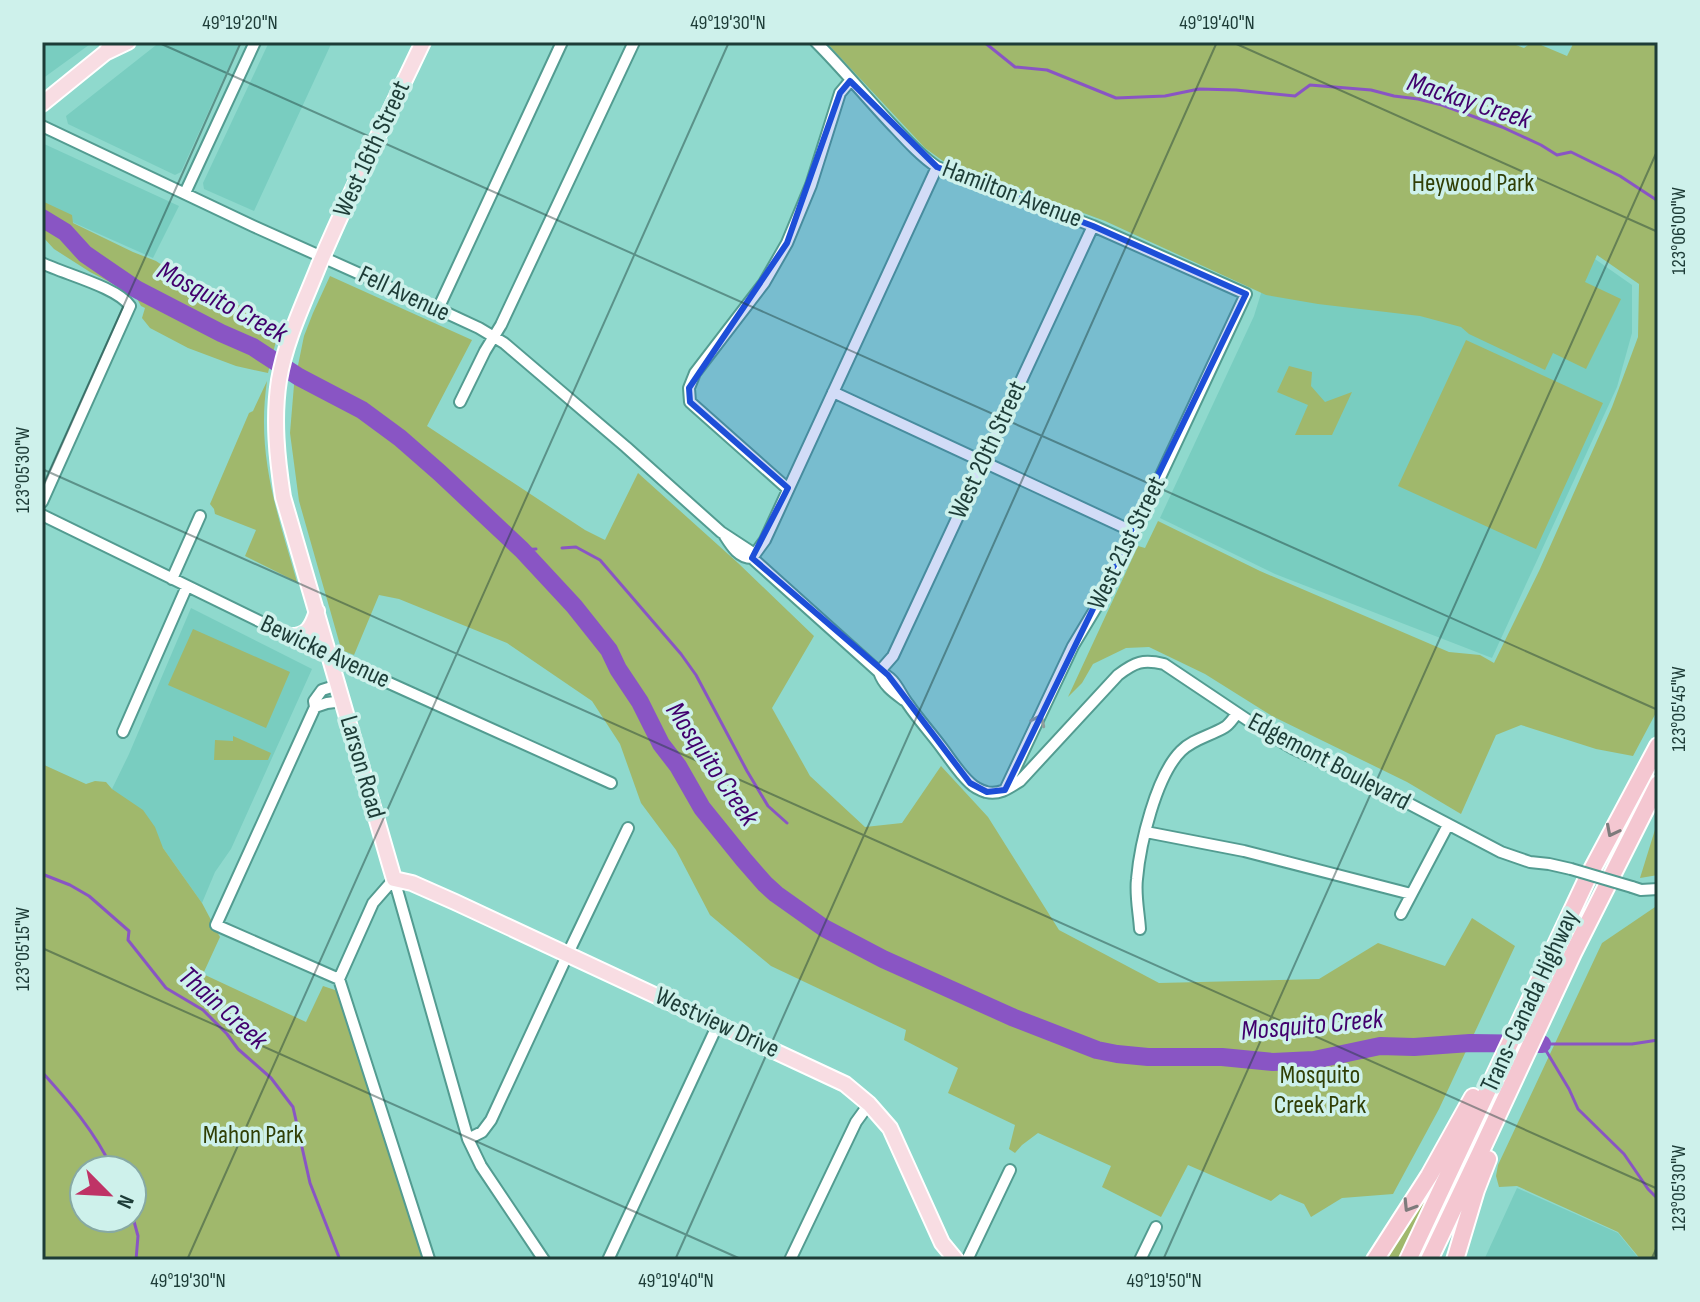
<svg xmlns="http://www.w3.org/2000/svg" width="1700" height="1302" font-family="'Sofia Sans Condensed',sans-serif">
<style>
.built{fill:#79cdc0}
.green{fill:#a0b86c;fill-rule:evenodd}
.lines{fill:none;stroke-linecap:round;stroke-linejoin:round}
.stream{stroke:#8955c4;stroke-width:3}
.river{stroke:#8955c4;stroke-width:18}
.minor-casing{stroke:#539c91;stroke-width:14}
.major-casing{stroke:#fff;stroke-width:18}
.highway-casing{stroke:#fff;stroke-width:20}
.minor{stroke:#fff;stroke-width:10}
.major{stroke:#f8dde3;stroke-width:14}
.highway{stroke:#f4c7d1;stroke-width:16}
.minor-bridge-casing{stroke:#539c91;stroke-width:14;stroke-linecap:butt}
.minor-bridge{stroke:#fff;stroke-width:10}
.oneway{stroke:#8e9e9b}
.oneway2{stroke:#7e7b7c}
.marked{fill:#1d4ed8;fill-opacity:0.2;stroke:#1d4ed8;stroke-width:6;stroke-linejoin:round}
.ticks{fill:none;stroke:#1d3c37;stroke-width:2;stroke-opacity:0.45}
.labels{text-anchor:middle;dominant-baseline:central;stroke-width:7;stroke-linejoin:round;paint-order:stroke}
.street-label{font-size:26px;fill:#1d3c37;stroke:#cef1eb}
.park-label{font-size:26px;fill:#313f06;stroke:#cef1eb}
.water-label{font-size:28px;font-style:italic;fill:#41006d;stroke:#cef1eb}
.neatline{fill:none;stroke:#1d3c37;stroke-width:3}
.ticks-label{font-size:20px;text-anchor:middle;fill:#1d3c37}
</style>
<rect width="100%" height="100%" fill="#8fd9cd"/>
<path class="built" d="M42,42H93L42,79Z
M160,42H240L181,172L175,175L68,124L66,116Z
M269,42H332L254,211L204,189L203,183Z
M42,143L179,206L153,258L70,221L42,203Z
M1283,222L1585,252L1632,285V333L1617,387L1492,658L1275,574L1160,518L1254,316Z
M191,608L312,669L231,849L215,872L202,903L163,848L112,789L129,754Z
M1517,1188L1618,1233L1640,1260H1484Z"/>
<path class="green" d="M826,42H1508L1524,48L1532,42H1534L1567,56L1574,42H1658V709L1633,756L1596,749L1521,725L1496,735L1461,814L1407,782L1272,716L1205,674L1149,647L1126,648L1093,664L1082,683L1068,697L1138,546L1145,548L1158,521L1260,571L1449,652L1480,655L1494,663L1540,569L1612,407L1638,337L1639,284L1597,255L1585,282L1621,299L1586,369L1553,353L1545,370L1469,334L1461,327L1420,316L1318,304L1266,295L1105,221L943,161L925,148Z
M42,201L72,215L73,223L133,252L156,261L180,277L280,325L268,373L236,366L188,348L150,328L142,318L145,308L141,306L135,295L90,272L54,249L42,236Z
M330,276L472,340L427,426L585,530L605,540L638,473L738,563L814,636L772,708L810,776L865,827L902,823L941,766L988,817L1059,930L1159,983L1319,979L1378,943L1445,966L1472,918L1515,946L1439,1109L1393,1194L1342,1198L1311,1217L1304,1204L1280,1194L1271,1201L1188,1165L1161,1217L1102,1187L1111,1166L1038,1133L1022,1145L1015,1153L1009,1149L1015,1125L948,1093L958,1068L904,1040L906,1030L771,966L710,915L676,850L641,803L620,744L592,701L507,643L399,599L379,595L354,655L344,651L340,645L299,501L290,433L294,385L304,336L313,313Z
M1466,340L1603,403L1536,549L1398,486Z
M1289,366L1312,372L1311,386L1325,402L1352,392L1332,435H1295L1308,405L1277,392Z
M267,381C256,455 277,512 297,582L245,556L256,530L215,514L214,509L210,504L249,413L253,411Z
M193,629L290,672L266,728L168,685Z
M233,736L271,753L268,760H214L215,740L233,741Z
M42,764L86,784L95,781L106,782L112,789L143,810L155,827L163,848L202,903L220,937L203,974L306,1022L323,986L338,991L424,1260H42ZM84,1170H132V1218H84Z
M1658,820V875L1640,878Z
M1658,905V1260H1641L1618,1232L1517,1186L1499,1187L1496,1176L1498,1165L1602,943Z
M1431,1182L1438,1183L1400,1260H1386Z"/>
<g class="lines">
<path class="stream" d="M984,42L1015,67L1047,70L1116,98L1165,96L1199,89L1236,90L1295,96L1310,85L1371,90L1394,96L1418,99L1442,105L1502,127L1541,145L1557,155L1571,152L1620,176L1658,201
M562,548L576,547L600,560L681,654L696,675L747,771L768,806L787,823
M522,550L536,549
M42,874L70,885L89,896L129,931L128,940L166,988L203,1010L227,1034L238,1049L271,1078L293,1107L310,1183L340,1260
M1542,1044L1569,1089L1578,1109L1624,1154L1648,1189L1658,1199
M1542,1044H1632L1658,1040
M42,1072C70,1103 95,1132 113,1170
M132,1214L138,1236L136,1260"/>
<path class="river" d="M42,218L65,232L85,254L136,289L221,333L253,347L299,377L362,410L400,438L440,473L522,550L574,606L609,650L618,669L640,702L661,744L678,766L702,808L744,860L765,884L776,894L824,928L883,959L1012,1017L1097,1050L1117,1054L1148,1057H1222L1273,1062L1314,1060L1380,1046L1414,1047L1470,1043L1542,1044"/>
<g class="minor-casing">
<path id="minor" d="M816,42C844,70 869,101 896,129C909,143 922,157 937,167L1093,226L1246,294L1109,586L1073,646L1006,788
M42,126L253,226L438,309L479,328L504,343L626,447L721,532L750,551L752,558L879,672C896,678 898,691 908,704C918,719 931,733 942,748C951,760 959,773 970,783C974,787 980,790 986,792C1000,795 1009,788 1020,781L1118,675C1135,662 1143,659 1164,664L1270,735L1294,749L1383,790L1501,852L1530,862L1549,864L1571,869
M185,193L255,42
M42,263C64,274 117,287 130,306L42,502
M438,309L562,42
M833,392L1134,532
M460,402L485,351L501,325L634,42
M788,489L690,402L689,388L695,373L764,283L787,243L811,185L840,93L850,81
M42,515L347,664L611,783
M725,536C732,547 739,558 752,558
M752,558L765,540L937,167
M172,579L200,516
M879,672L893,656L1093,226
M879,672C884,686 893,692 904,700
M338,685L322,690L314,701L315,707L216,925L339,979L429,1259
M315,707L327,703L343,701
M123,732L187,586
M1146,832L1244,851L1411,894
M394,879L468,1139L481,1166L544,1260
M1632,887L1641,890L1658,889
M1401,914L1448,825
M1140,929C1139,913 1135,895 1137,879C1140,844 1156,776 1181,751C1193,739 1210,736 1225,727C1230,724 1233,718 1237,714
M339,979L373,903L394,879
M468,1139L482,1132L491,1120L572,945L628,828
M608,1260L718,1024
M790,1260L856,1122L869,1104
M967,1260L1010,1170
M1140,1260L1156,1227"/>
</g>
<g class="major-casing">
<path id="major" d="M423,42C388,116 351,189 319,265C304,303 286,339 279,380C273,419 277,458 283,497L394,879L412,883L455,902L845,1084L869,1104L890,1128L942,1243L956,1260
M105,53L128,42
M42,104L105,53L113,42
M289,636C307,637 312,627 317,611"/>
</g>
<g class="highway-casing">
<path id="highway" d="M1375,1260L1429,1176L1473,1097
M1408,1260L1586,881L1658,746
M1429,1260L1480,1153L1573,953L1658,784
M1455,1260L1476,1190L1488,1159"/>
</g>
<use href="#minor" class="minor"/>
<use href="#major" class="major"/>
<use href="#highway" class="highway"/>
<g class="minor-bridge-casing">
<path id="minor-bridge" d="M1571,869L1632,887"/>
</g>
<use href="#minor-bridge" class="minor-bridge"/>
</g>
<defs><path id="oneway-chevron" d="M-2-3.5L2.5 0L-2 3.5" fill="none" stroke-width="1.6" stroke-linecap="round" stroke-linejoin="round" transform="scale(2)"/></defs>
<use class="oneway" href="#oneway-chevron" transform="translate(1039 720) rotate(-65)"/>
<g class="oneway2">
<use href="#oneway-chevron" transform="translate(1612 831) rotate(117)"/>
<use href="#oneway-chevron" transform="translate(1409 1206) rotate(122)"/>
</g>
<path class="marked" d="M850,81L937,167L1093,226L1246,294L1005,790L987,792L970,783L888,675L752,558L788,488L690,402L689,388L787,243L840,93Z"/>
<path class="ticks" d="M157,42L1658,710M1232,42L1658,232M42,469L1658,1189M42,489L241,42M42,948L743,1260M187,1260L729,42M675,1260L1217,42M1163,1260L1658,149M1651,1260L1658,1245"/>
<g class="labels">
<g class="street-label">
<text transform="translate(372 149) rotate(-65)">West 16th Street</text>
<text transform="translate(1012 194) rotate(21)">Hamilton Avenue</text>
<text transform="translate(404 294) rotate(25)">Fell Avenue</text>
<text transform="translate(988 450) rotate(-65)">West 20th Street</text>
<text transform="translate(1127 543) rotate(-64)">West 21st Street</text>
<text transform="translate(325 652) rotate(25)">Bewicke Avenue</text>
<text transform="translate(1329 762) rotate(28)">Edgemont Boulevard</text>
<text transform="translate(362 767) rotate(74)">Larson Road</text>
<text transform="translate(1530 1001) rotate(-65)">Trans-Canada Highway</text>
<text transform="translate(717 1023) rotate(25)">Westview Drive</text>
</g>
<g class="park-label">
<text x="1473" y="183">Heywood Park</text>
<text x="1320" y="1075">Mosquito<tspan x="1320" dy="30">Creek Park</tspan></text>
<text x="253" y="1135">Mahon Park</text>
</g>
<g class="water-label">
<text transform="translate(1469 101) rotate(18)">Mackay Creek</text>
<text transform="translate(222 302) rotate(28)">Mosquito Creek</text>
<text transform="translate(712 764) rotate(56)">Mosquito Creek</text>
<text transform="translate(223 1008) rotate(42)">Thain Creek</text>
<text transform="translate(1312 1025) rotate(-5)">Mosquito Creek</text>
</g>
</g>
<rect width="1700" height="1302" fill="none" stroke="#cef1eb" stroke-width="88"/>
<g transform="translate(108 1194) rotate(114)"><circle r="38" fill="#cef1eb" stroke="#87a9a3" stroke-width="2"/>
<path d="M0-6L14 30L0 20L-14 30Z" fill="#bf3366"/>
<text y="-12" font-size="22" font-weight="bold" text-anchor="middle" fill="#1d3c37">N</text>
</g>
<rect x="44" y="44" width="1612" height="1214" class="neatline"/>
<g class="ticks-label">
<text x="240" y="29">49°19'20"N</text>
<text x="728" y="29">49°19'30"N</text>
<text x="1217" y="29">49°19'40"N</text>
<text transform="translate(1678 231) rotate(-90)" y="7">123°06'00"W</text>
<text transform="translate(22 470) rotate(-90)" y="7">123°05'30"W</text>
<text transform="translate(1678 709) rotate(-90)" y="7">123°05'45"W</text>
<text transform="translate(22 949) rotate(-90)" y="7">123°05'15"W</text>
<text transform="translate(1678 1188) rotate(-90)" y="7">123°05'30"W</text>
<text x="188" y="1287">49°19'30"N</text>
<text x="676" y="1287">49°19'40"N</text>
<text x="1164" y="1287">49°19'50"N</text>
</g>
</svg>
